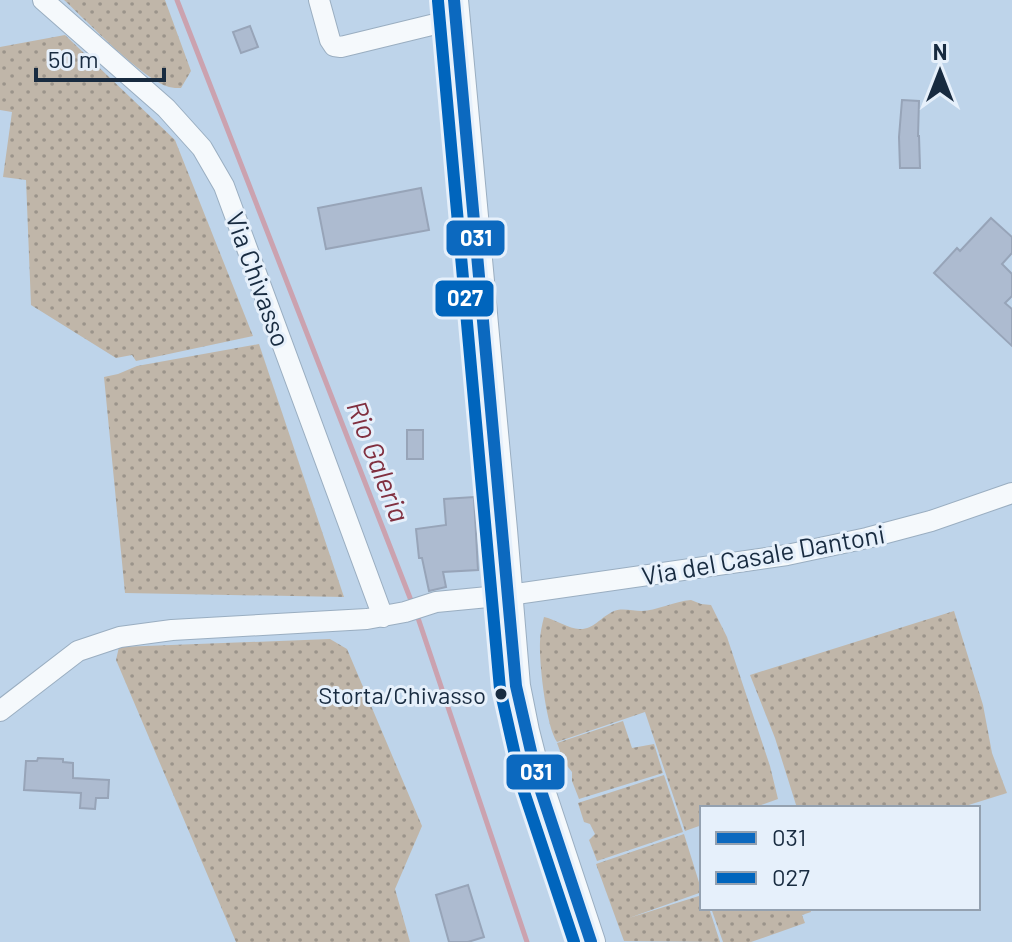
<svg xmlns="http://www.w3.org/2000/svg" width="1012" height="942" font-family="Barlow,sans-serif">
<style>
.grass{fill:url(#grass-dots)}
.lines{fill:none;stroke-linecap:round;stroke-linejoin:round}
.stream{stroke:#cba2af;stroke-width:5}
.building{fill:#adbbd0;stroke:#97a4b8;stroke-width:2}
.street-casing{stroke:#9aaec1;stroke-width:22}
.secondary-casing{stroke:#9aaec1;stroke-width:30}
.street{stroke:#f5f9fc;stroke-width:20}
.secondary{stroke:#f5f9fc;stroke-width:28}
.bus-1-casing{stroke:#e6f0fb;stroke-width:18}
.bus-2-casing{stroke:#e6f0fb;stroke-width:18}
.bus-1{stroke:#0c69bf;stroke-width:12}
.bus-2{stroke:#0065bd;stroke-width:12}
.bus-dot{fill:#182b40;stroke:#e6f0fb;stroke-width:3}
.labels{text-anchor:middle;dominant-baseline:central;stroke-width:6;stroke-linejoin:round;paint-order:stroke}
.bus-label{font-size:24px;fill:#182b40;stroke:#e6f0fb;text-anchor:end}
.street-label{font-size:26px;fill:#182b40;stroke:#e6f0fb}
.water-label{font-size:28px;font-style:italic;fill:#813040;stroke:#e6f0fb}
.line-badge{stroke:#e6f0fb;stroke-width:3}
.badge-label{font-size:22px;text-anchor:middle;font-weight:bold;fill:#fff}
</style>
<defs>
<pattern id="grass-dots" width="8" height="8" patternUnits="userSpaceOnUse" patternTransform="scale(2)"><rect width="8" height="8" fill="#c0b6a9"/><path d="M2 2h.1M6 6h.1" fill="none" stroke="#9b948b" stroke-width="1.8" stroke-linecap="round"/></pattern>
</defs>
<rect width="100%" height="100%" fill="#bed4ea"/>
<path class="grass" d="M64,0H165L191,71L181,88C177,88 173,88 169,87C142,79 87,21 64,0Z
M65,35L175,140L253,336L136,361L132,355L116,358L31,305L26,180L3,177L12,112L0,110V47Z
M259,344L344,597L125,593L104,377L118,374L137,366Z
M691,600L701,604L711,605L727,637L770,766L778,799L753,808H702V825L685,831L645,712L557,742C546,726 539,663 540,642C540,633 542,625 544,617C554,619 570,629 579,629C593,630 600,618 612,612C621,607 632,611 642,611C655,611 675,601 691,600Z
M954,611L983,705L992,753L1007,793L959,808H797L775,738L750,675Z
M330,639L347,649L422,826L395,889L410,942H236L116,660L119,647Z
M623,721L632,748L654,744L663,773L579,799L572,781V772L564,762L557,743Z
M664,775L683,832L597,861L589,840L595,834L590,824L584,822L578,803Z
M684,834L702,892L629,918L702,895V908H709L720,942L624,941L596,864Z
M711,908H810L811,912L802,915L805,923L751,942H723Z"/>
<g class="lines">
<path class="stream" d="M177,0L412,603
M416,612L527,942"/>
</g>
<path class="building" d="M250,26L258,47L241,53L233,32Z
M902,100L919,101L918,136H919L920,168H900L899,137Z
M421,188L429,230L326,249L318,208Z
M991,218L1012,237V253L1002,264L1012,274V296L1005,303L1012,309V346L934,273L957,248L960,251Z
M407,430H423V459H407Z
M474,497L478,570L443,572L446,587L429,591L422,558H419L416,529L446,525L444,499Z
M38,758L63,759V762L73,763V778L109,780L108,798H96L95,809L80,808L81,793L24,790L26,761H37Z
M468,885L484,937L468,942H449L436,895Z"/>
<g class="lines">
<g class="street-casing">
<path id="street" d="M43,0L166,108L202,148L224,186L383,617
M319,0L330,40L334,46L341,47L456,19
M0,711L78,651L120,637L172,630L367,619L405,612L436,602L509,595L787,555L867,538L931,521L1012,493"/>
</g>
<g class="secondary-casing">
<path id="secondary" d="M454,0L503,530L516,686L525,731L538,782L591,942"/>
</g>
<use href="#street" class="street"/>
<use href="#secondary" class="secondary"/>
<g class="bus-1-casing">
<path id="bus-1" d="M454,0L516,686L538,782L591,942"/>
</g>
<g class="bus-2-casing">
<path id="bus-2" d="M438,1L500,689L522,786L574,942"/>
</g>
<use href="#bus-1" class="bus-1"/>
<use href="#bus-2" class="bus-2"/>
</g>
<circle class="bus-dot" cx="501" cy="694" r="7"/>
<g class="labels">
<g class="bus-label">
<text x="486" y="694">Storta/Chivasso</text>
</g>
<g class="street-label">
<text transform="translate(259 279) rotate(70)">Via Chivasso</text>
<text transform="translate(763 554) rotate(-10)">Via del Casale Dantoni</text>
</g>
<g class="water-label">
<text transform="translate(379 461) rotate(69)">Rio Galeria</text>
</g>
</g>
<g class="line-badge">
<rect x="445" y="219" width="61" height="38" rx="8" fill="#0c69bf"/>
<rect x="434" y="279" width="61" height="39" rx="8" fill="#0065bd"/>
<rect x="505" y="753" width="61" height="38" rx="8" fill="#0c69bf"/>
</g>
<g class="badge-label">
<text x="476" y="246">031</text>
<text x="465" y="306">027</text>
<text x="536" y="780">031</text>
</g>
<rect x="700" y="806" width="280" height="104" fill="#e6f0fb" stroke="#94a1b0" stroke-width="2"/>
<rect x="716" y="832" width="40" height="12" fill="#0c69bf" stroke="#94a1b0" stroke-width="2"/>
<text x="772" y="846" font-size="24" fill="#182b40">031</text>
<rect x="716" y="872" width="40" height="12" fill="#0065bd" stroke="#94a1b0" stroke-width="2"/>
<text x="772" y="886" font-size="24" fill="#182b40">027</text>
<g transform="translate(940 72)" stroke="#e6f0fb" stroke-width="6" paint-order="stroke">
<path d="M0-6L14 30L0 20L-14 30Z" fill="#182b40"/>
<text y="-12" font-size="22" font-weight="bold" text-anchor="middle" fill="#182b40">N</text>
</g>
<path d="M36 68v12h128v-12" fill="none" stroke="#182b40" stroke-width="4"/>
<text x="48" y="68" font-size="24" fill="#182b40" stroke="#e6f0fb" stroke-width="6" paint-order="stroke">50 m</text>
</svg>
